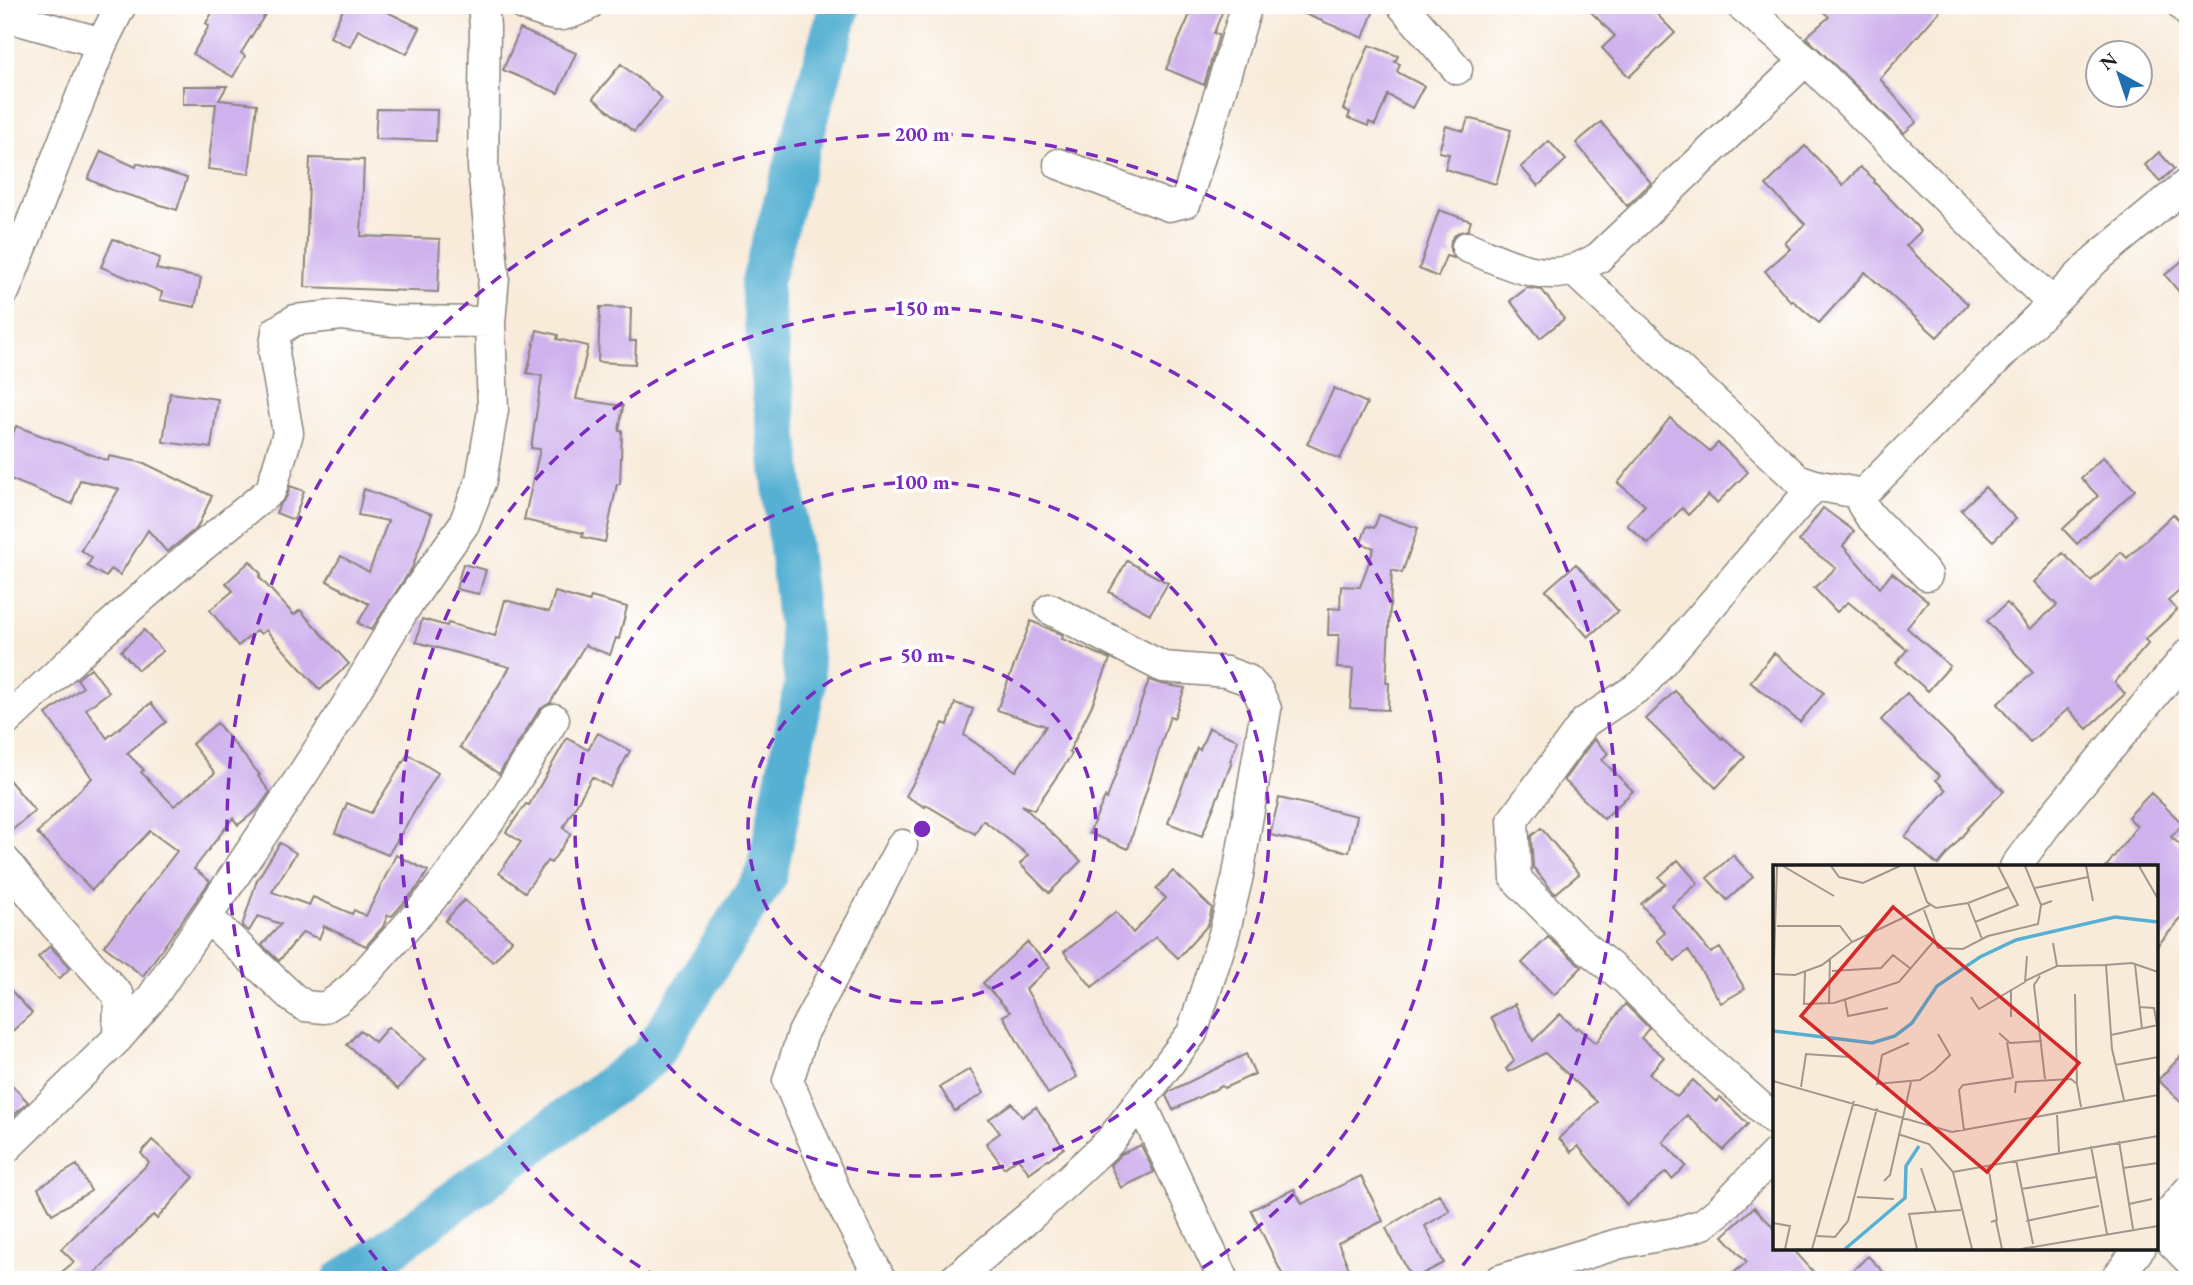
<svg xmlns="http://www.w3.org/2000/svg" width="2193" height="1285" font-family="'EB Garamond',serif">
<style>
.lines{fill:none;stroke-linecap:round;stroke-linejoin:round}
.river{stroke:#55b0d3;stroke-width:42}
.building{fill:#cfb1ed}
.minor-casing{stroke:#8a847b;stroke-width:33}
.minor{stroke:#fff;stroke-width:30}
.ring{fill:none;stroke:#7b2cbf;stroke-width:3.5;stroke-dasharray:12 9}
.inset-river{fill:none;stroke:#55b0d3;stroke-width:3.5}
.inset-road{fill:none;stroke:#a0988e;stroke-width:2}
.view{fill:#d62828;fill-opacity:0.15;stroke:#d62828;stroke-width:3.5}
.inset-edge{fill:none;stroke:#1c1c1c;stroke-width:3.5}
.centre{fill:#7b2cbf;stroke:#fff;stroke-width:3.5}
.ring-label{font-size:21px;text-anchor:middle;font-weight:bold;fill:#7b2cbf;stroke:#fff;stroke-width:7;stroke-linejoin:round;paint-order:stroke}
</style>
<rect width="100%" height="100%" fill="#fff"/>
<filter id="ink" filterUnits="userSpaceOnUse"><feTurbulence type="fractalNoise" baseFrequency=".0143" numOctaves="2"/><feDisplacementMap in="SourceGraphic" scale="14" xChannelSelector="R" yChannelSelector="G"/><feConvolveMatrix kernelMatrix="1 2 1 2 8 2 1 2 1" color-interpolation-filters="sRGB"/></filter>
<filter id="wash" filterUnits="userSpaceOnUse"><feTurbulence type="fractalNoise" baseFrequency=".00686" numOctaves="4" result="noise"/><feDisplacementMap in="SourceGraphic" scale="28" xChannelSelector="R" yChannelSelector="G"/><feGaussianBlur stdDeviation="1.57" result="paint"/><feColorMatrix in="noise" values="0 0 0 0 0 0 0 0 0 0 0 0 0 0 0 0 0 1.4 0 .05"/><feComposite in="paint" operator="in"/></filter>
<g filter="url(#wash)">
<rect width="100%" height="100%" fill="#f8ebda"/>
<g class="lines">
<path class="river" d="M343,1280L366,1266L650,1057L766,876L805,684L761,285L840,5"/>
</g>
<g id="blocks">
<path class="building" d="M217,5H271L241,53L245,56L233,77L193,54L209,26L206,23Z
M345,5H373L420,28L407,54L358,30L350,47L330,37Z
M1194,5H1225L1214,33L1219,35L1204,85L1166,69Z
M1283,5H1376L1363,38Z
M1584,5H1648L1675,33L1629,77L1602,48L1615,36Z
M1816,5H1945L1880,79L1917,122L1904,133L1806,37L1829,17Z
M520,29L576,53L558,93L503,70Z
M1369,45L1398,56L1395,62L1400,64L1397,72L1424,86L1412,108L1388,95L1375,125L1369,122L1368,126L1348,118L1350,112L1343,109Z
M621,64L662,98L634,132L593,98Z
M183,86H227L219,100L257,104L249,174L208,169L216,104H183Z
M377,109L437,110L436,141L375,139Z
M1468,118L1511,130L1496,184L1445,169L1449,154L1439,152L1446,126L1464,131Z
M1601,122L1651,183L1627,206L1576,143Z
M1549,141L1566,160L1538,186L1521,167Z
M1805,146L1843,185L1860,167L1875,180L1874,182L1921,231L1906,246L1968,304L1937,337L1865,272L1819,323L1792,300L1791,302L1765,271L1790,249L1785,243L1805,224L1766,185Z
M101,151L136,167L137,163L187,178L177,210L112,190L88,179Z
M2159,152L2174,169L2160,181L2145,165Z
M310,158L364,160L361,236L440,239L438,292L305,287Z
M1439,210L1471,221L1468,230L1457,233L1451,240L1450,250L1454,258L1446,256L1438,277L1419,269Z
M113,239L160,258L156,269L201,278L195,307L160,300L162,292L101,267Z
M2188,256V303L2165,275Z
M1527,288L1542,290L1564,319L1540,338L1510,301Z
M600,307L631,308L630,341H636L635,364L598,362Z
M537,330L558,335L557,339L588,346L576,399L623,406L619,431H622L620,484H617L605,542L582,537L583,533L524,520L540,449L531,448L542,376L527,373Z
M1334,388L1367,403L1340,459L1307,444Z
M170,393L218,399L211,448L163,442Z
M1670,418L1710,451L1718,443L1748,472L1717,503L1708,495L1688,515L1682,508L1648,544L1627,525L1645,505L1618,483Z
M16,426L108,461L109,456L144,463L212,496L197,528L167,552L148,530L120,575L111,569L106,577L87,566L92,558L81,550L119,489L80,480L72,504L5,477V454Z
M2103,457L2135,490L2077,544L2063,529L2098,496L2081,478Z
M290,486L304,491L294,520L276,513L279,506L287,496Z
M1985,487L2016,519L1993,541L1961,510Z
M364,489L432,514L412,568L371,630L358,623L369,604L327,581L341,556L369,572L388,521L358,515Z
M1823,508L1854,531L1843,546L1880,588L1892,573L1928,601L1907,628L1950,666L1928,691L1896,663L1907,650L1848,602L1837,612L1814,588L1836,568L1799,541Z
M2173,514L2188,529V583L2168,601L2177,610L2145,640L2149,643L2115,682L2125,694L2087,729L2068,709L2030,742L1997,704L2033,673L1987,621L2007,603L2030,629L2057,605L2034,582L2063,553L2091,581L2121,552L2127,558Z
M1379,515L1418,528L1402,573L1392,570L1386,683H1389L1388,710L1350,708L1353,669L1337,668L1339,635H1328L1329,608L1340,609L1341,586L1360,587L1374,548L1361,543L1367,526L1374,528Z
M250,561L261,574L259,577L294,615L300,610L349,664L320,690L266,630L261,634L257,630L238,646L210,610L233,591L226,583Z
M1127,561L1168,583L1150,614L1109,592Z
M463,564L486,570L479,594L456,589Z
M1576,564L1618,611L1588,637L1546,590Z
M555,592L589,602L591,597L627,607L619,639L616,638L610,655L585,645L550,703L539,710L499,774L460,747L510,667L416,642L422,619L447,626L448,623L495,636L505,600L549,612Z
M1031,621L1063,635L1062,639L1110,659L1092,705L1069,752L1072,754L1034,810L1022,805L1081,861L1049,893L1020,864L1028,855L983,820L975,834L926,805L925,807L906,796L927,758L943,723L948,725L955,703L973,709L964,735L1016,771L1046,726L997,710Z
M144,630L163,651L138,670L121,651Z
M1774,653L1824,693L1800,722L1750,682Z
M91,668L109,692L86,709L107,738L151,703L166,722L127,753L144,770L141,772L174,806L215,773L192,744L217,723L260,775L258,776L270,792L257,810L238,825L233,818L194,869L210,881L143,976L104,946L177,851L150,831L92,890L37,833L92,778L46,714L83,687L77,679Z
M1149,680L1161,684L1185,688L1174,718L1170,716L1128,849L1089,833L1105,797L1107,799Z
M1675,691L1722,739L1723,737L1745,757L1716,788L1646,719Z
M1907,693L2004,791L1967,828L1968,829L1938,865L1905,837L1946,790L1936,780L1940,776L1881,720Z
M1209,728L1238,740L1230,761L1232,762L1202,836L1168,823L1197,748L1200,750Z
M598,733L630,751L610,787L592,777L563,828L571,834L551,863L547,861L525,892L499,873L521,842L506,832L526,804L529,805L567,738L588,750Z
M1594,739L1608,753L1602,760L1633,791L1604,819L1564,780Z
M408,754L438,773L388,855L335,833L347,803L371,813Z
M5,775L35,811L5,836Z
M2151,793L2183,824L2171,837L2188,852V911L2156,947V867H2106L2137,826L2128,817Z
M1279,798L1357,816L1349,852L1270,835Z
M1541,828L1579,874L1555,894L1533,867L1531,836Z
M280,843L296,853L272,892L309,905L313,897L352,914L354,910L366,916L396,855L428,871L418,887L392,916L388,915L383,927L366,946L324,926L319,939L303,932L279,961L262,945L281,924L258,916L249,931L242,926L257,880Z
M1733,855L1753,877L1727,900L1707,878Z
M1678,860L1698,883L1672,906L1711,953L1720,948L1745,989L1721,1003L1688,950L1675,961L1657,940L1665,933L1641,904L1665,884L1659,877Z
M1173,871L1212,908L1208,925L1178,958L1156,937L1092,987L1064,952L1116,912L1133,933L1166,898L1156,889Z
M464,900L512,940L493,962L445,921Z
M1548,937L1582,967L1554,995L1522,963Z
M1027,942L1050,967L1026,989L1077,1077L1048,1094L1003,1016L1010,1012L983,983Z
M50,946L70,968L59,979L38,957Z
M5,984L32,1013L5,1038Z
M1515,1004L1533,1041L1560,1014L1576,1029L1578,1027L1596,1043L1625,1004L1649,1028L1641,1038L1664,1057L1649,1074L1677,1097L1693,1080L1716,1102L1720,1097L1748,1124L1723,1150L1687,1115L1663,1142L1686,1166L1672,1179L1666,1172L1627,1205L1578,1146L1571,1152L1559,1138L1597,1102L1545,1053L1508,1072L1506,1069L1514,1061L1491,1017Z
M388,1027L425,1059L398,1089L347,1045L360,1030L375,1042Z
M2188,1049V1108L2158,1080Z
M1246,1054L1255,1074L1224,1088L1222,1086L1173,1110L1166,1096L1170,1091Z
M970,1069L984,1093L955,1111L940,1087Z
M5,1078L28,1102L5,1124Z
M1012,1103L1022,1117L1036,1107L1064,1148L1029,1173L1018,1158L1004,1168L986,1143L1000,1133L989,1119Z
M152,1140L194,1177L157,1219L153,1215L88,1280H52L74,1262L61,1249L149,1163L141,1153Z
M1141,1145L1154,1172L1121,1188L1110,1165L1121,1154Z
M77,1165L91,1191L52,1214L38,1188Z
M1361,1176L1383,1221L1338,1243L1354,1280H1285L1251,1210L1294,1189L1302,1204Z
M1439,1194L1450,1211L1425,1226L1444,1263L1412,1279L1386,1228Z
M1754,1207L1775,1229V1248H1792L1821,1280H1725L1747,1262L1723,1236Z
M1868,1256L1891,1280H1843Z"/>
</g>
</g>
<g filter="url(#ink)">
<use href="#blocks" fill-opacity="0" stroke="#8a847b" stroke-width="2"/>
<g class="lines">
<g class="minor-casing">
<path id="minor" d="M524,5C553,16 559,21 588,5
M1402,5L1457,69
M1741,5L1806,60L2052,303
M2182,5L2188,12
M5,16L102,43
M1059,164L1169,206L1186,202L1247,5
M1467,247C1500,260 1536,281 1573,270C1581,267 1590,262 1598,258L1806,60
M1573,270L1797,479L1815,485L1863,494
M5,290L102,43L121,5
M1927,575L1870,516L1862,504L1863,494L2096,259L2188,183
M5,722L98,636L172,571L271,490L288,433L274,353L277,331L295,320L342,315L392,321L490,322
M5,861L55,925L119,996L118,1038
M2015,867L2046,825L2188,654
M207,917L293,998L305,1006L324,1008L337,1000L354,986L432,898L496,812L554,719
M1140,1101L1224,1280
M1775,1120L1683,1038L1625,979L1572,936L1516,879L1513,820L1585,722L1643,684L1815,485
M5,1149L118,1038L151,999L301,777L341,715L403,611L464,524L481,480L493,410L490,322L494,277L483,167L485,27L483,5
M2157,1227L2188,1259
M2156,1228L2188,1191
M881,1280L838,1197L788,1081L803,1033L902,845
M954,1280L1029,1217L1110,1141L1192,1033L1224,934L1238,875L1266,709L1258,691L1248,680L1226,672L1163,667L1050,609
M1500,1280L1621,1243L1675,1233L1703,1224L1719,1211L1775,1154
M2115,1280L2140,1248"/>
</g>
<use href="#minor" class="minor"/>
</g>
</g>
<g class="ring">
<circle cx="922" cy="829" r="174"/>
<circle cx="922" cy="829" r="347"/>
<path d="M658 1278A521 521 0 1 1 1186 1278"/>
<path d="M390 1276A695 695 0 1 1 1454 1276"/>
</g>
<g transform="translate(1773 865)">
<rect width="385" height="385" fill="#f8ebda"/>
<path class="inset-river" d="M0,166L99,178L122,171L139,158L164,121L207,92L243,75L342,52L385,57M72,384L132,333L133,301L146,281"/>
<path class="inset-road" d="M10,1L61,31M58,1L66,12L90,18L127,1M141,1L154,37L163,43L195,38L236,22M252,1L268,40L279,36M313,1L320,36M366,1L385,34M262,23L315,12M195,38L209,74M151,45L165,83L190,84L215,71L265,59L268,40M202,57L245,40L225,1M4,61H67L79,77M280,78L284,101M362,99L369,164M59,106L108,103L120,90L138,104M32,107L31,139L61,138L126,117L161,76M2,109L22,110L49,100L79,77L157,40M267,111L261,120L272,214M252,116L284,101L333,100M238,124V152M0,128L4,1M302,129L304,218M198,132L206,144L252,117L254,91M72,135L75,151L115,143M56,138L57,94M366,142L381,143L384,160M226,168L237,178L269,176M338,170L385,160M234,177L240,213M136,178L109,190L104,219L147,215L162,205L177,190L165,169M342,200L385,192M0,216L179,267L385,230M28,222L33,189L76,192M242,228L243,217L298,214L304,219L308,242M351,235L339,184L333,100L359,98L385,107M284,250L286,287M191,266L186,225L190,220L239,213M125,269L156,279L180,307L199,384M346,276L360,364M318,281L334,369M243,295L260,379M215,300L224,355L218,357M148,303L163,347M350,303L385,298M180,307L385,271M111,316L117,310L138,217M248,324L323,312M84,332L121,334M356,339L379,334M223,356L229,384M253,356L326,341M0,358L17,361L12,384M44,371L62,372L75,356L104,243M39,384L81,236M144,384L136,349L188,345M248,384L385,361"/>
<path class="view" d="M120,42L306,198L214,307L28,151Z"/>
<rect width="385" height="385" class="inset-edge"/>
</g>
<circle cx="922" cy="829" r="10" class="centre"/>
<g class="ring-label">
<text x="922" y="141">200 m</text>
<text x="922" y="315">150 m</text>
<text x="922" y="489">100 m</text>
<text x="922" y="662">50 m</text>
</g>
<rect width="2193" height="1285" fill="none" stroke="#fff" stroke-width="28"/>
<g transform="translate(2119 74) rotate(320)"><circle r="33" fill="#ffffff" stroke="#a4a4a4" stroke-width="2"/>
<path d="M0-5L12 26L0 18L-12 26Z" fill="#1f6fb2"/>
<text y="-10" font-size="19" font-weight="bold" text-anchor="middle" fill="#1c1c1c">N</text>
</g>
</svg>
